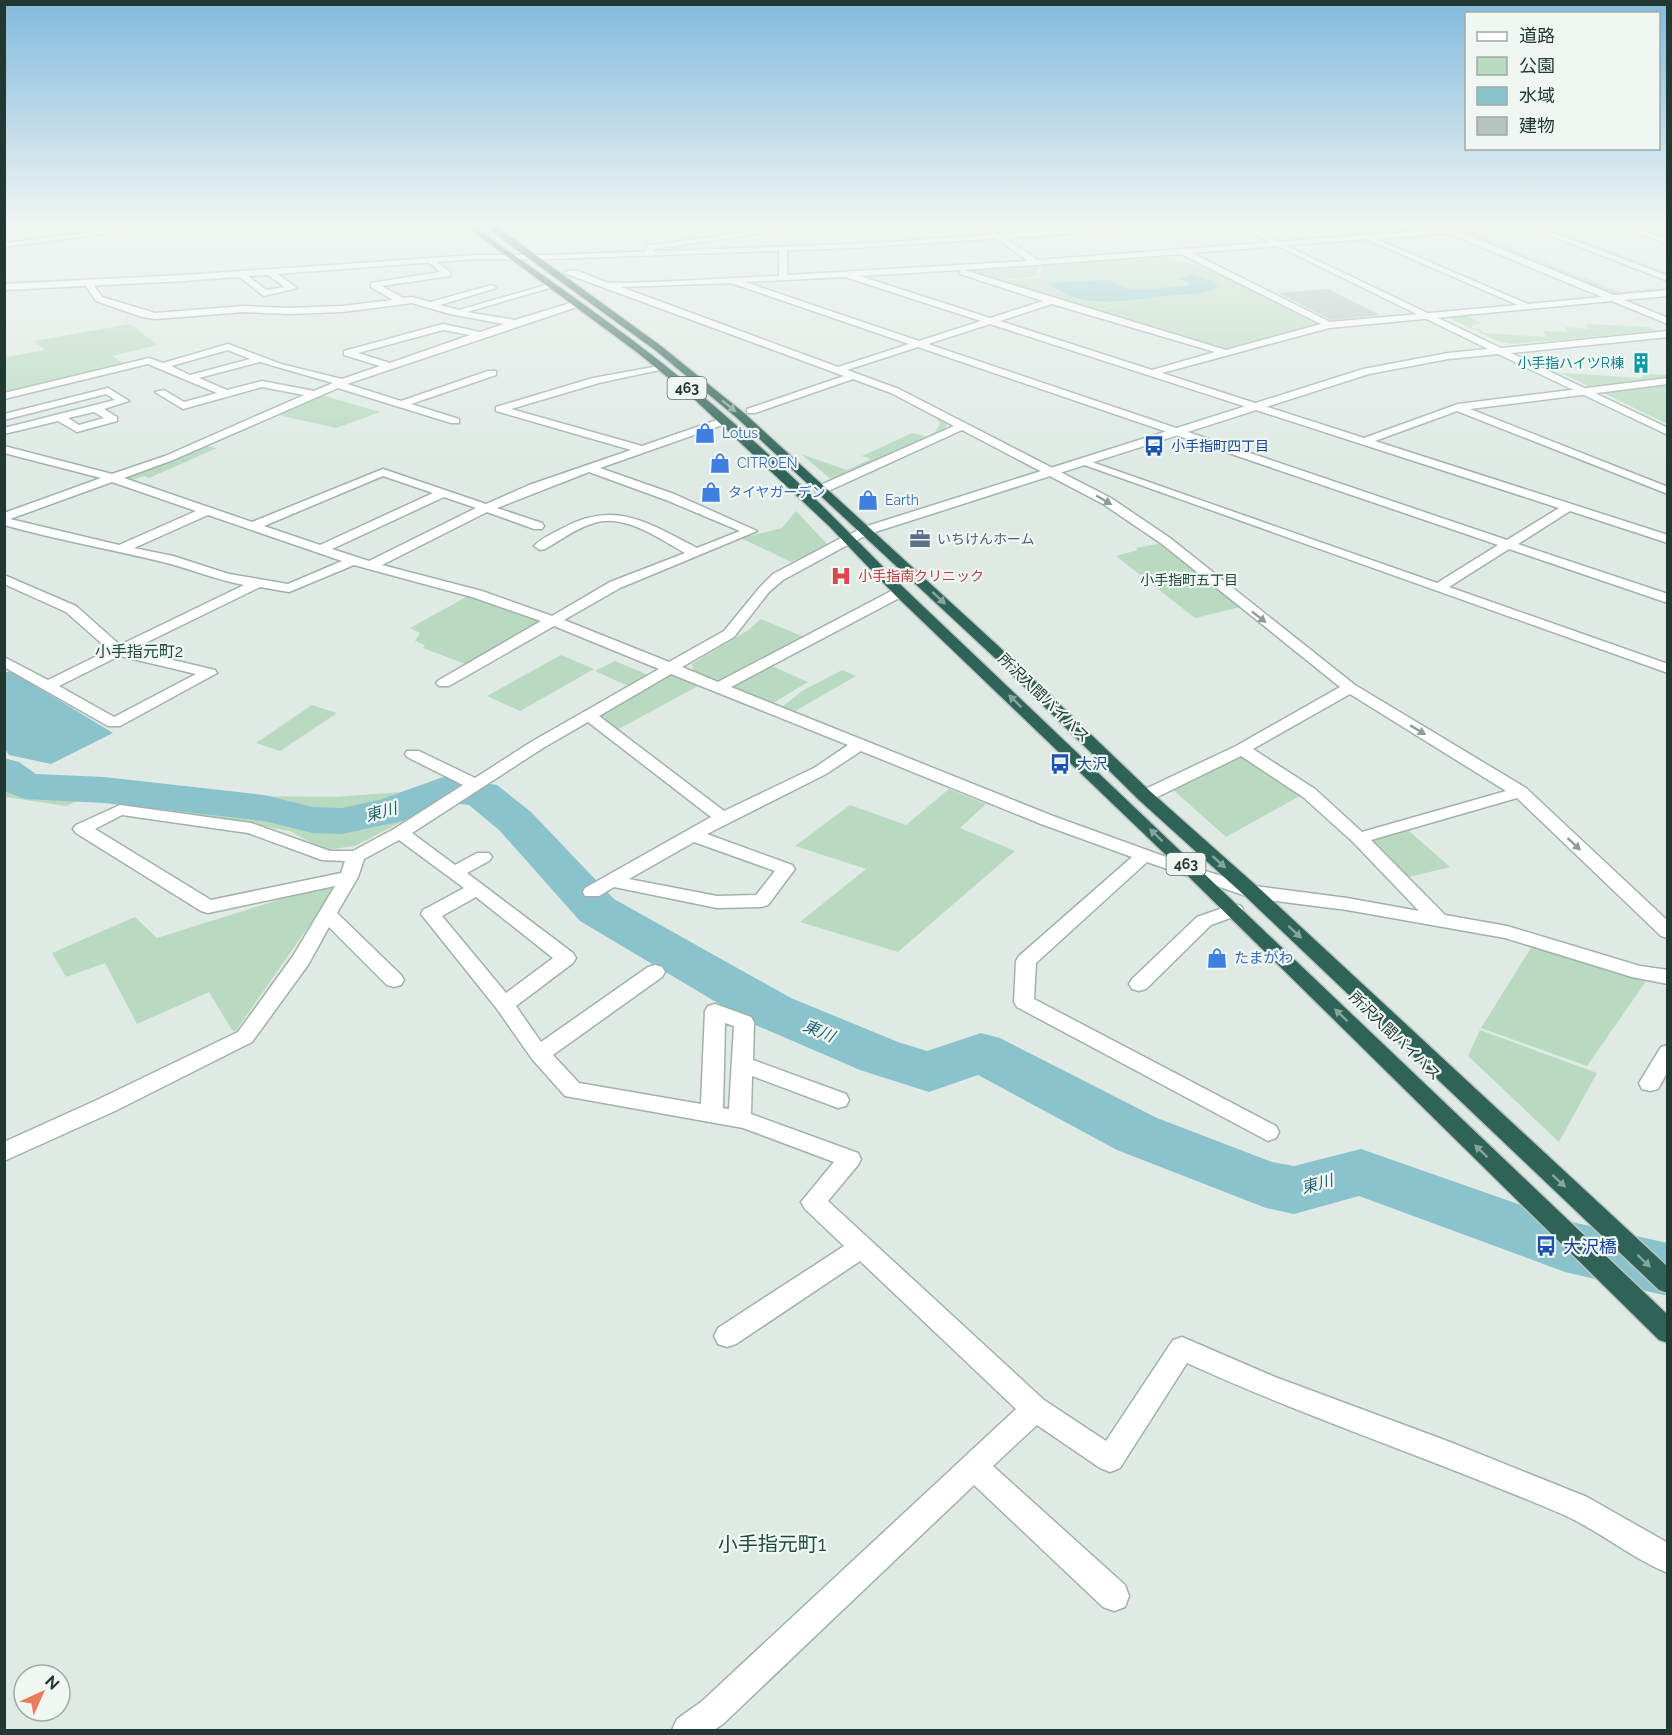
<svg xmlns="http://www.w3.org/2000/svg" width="1672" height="1735" font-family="Raleway,'Noto Sans JP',sans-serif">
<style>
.green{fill:#b9dac1}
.water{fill:#8ac3cc}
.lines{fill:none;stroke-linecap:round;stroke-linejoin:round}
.river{fill:#8ac3cc;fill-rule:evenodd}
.building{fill:#b5c4be}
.street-casing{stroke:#a2b1ac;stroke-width:3}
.secondary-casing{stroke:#9fb5ad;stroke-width:3}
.highway-casing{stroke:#bcc4c2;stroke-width:3}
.street{fill:#fff;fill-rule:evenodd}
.secondary{fill:#fff;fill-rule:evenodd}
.highway{fill:#2f6357;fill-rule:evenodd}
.oneway{fill:#86a69d}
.oneway2{fill:#909c98}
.labels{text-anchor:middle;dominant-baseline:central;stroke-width:4.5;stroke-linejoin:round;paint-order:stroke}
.far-culture-label{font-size:14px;fill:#0d838f;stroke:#f0f7f3;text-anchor:end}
.shield{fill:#f0f7f3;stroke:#5f726c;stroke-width:1.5}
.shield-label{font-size:14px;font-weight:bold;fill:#213932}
.far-shop-label{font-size:14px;fill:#366cbe;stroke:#f0f7f3;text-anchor:start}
.far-transit-label{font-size:14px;fill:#164399;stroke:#f0f7f3;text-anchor:start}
.far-service-label{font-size:14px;fill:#4e5e75;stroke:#f0f7f3;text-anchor:start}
.far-health-label{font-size:14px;fill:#be3a42;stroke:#f0f7f3;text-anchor:start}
.far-neighbourhood-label{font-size:14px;fill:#1f493e;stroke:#f0f7f3}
.street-label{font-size:15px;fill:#213932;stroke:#f0f7f3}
.transit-label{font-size:15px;fill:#164399;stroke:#f0f7f3;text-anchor:start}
.shop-label{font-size:15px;fill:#366cbe;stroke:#f0f7f3;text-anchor:start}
.neighbourhood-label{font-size:16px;fill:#1f493e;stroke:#f0f7f3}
.water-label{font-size:16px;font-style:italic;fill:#1f6471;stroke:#f0f7f3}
.near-transit-label{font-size:18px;fill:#164399;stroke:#f0f7f3;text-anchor:start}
.near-neighbourhood-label{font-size:20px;fill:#1f493e;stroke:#f0f7f3}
</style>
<rect width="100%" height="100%" fill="#dfeae5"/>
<path class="green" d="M1335,226H1400L1413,231L1356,236Z
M1535,226H1564L1550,228L1667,272V276Z
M1457,231H1468L1620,292L1651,289L1659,292L1615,296Z
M1154,255L1202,266L1324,325L1223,351L1092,311L1123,306L1090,310L998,281L1039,278L1043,264Z
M1040,265L1036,277L999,280L969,270Z
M1465,315L1480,322V324L1471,325L1472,328L1480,329L1483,333L1546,337L1543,331L1568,332L1565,327L1589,329L1586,324L1648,327L1656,331L1512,344L1500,342L1447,317Z
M130,324L158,345L112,356L126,365L5,394L4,380L7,379L5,377V357L45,350L34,341Z
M1561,373L1643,378L1641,373L1667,375L1668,378L1588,386Z
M1667,384V424L1602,392Z
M318,394L380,412L336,428L274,414Z
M933,414L948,423L944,431L833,481L801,454L847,470L871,459L862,456L912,433L928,437L937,430L940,424Z
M205,446L217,448L149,478L144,476L132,480L128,479L129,475Z
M796,511L829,546L791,562L741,538L782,528Z
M1162,543L1240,607L1195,618L1116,556L1138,550L1136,548Z
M468,596L542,620L468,665L423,648L425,645L415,641L420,633L410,628Z
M761,619L809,639L720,681L693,671L692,664L747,631Z
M561,655L594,669L520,711L487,696Z
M615,661L648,675L628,686L595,671Z
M772,666L808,682L773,703L734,688L736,685Z
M842,670L856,676L792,713L781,708L802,691Z
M668,674L697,683L698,686L617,730L600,718L601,712Z
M312,705L337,713L280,751L256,743Z
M1240,753L1305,793L1226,837L1170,787Z
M5,775L45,781H119L252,796L333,797L403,792L428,808L355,846L325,850L290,831L171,810L84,798L66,806L5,797Z
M949,789L986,804L960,828L1015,851L898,952L800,922L866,869L795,846L850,805L906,825Z
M1408,830L1450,867L1409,877L1371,839Z
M323,886L334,890L235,1032L232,1030L209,992L137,1024L105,963L66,977L52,953L135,917L157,938Z
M1534,943L1649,977L1587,1066L1481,1028Z
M1480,1030L1597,1073L1559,1142L1468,1056Z"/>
<path class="water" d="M1193,274L1216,282L1217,288C1201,295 1183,294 1166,296C1128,300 1081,311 1049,283L1109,280C1128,296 1162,287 1186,286L1191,283L1179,279Z
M11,671L113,733L51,764L9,755L5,749L4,673Z"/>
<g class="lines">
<path class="river" d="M4,758L19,762L36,774L104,777L264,795L313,807L342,808L379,800L446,776L497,785L531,812L614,899L791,998L898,1042L927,1051L981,1033L1000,1038L1157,1118L1272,1162L1294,1166L1361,1149L1567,1221L1668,1243V1296L1565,1272L1359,1196L1294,1214L1266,1208L1117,1150L978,1075L929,1092L860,1070L753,1024L580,921L499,830L469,805L450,803L407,820L342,834L313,833L264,821L104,803L25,799L4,791Z"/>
</g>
<path class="building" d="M1328,289L1380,315L1331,320L1278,293Z"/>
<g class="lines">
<g class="street-casing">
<path id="street" d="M143,226H162L4,247V243Z
M795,226H813L654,249L651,256L644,254L648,245H651Z
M980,226H987L1038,260L1485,226H1511L1508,228L1460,232L1614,295L1668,290V296L1624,300L1668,318V324L1612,301L1329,328L1162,373L1364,438L1458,404L1668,378V384L1470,409L1668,487V494L1457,411L1375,441L1668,535V543L1570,511L1518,544L1668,594V603L1509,549L1449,587L1668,664V673L1076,462L1082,459L1086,460L1437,583L1498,545L918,347L847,370L899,389L1111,498L1170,538L1355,685L1526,788L1668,921V938L1661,936L1517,798L1371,840L1445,915L1507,926L1640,966L1668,970V984L1632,977L1505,938L1347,910L1252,898L1147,862L1036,963L1034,999L1276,1126L1279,1132L1276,1138L1268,1141L1017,1007L1014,1002L1016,961L1019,956L1132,857L1041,824L861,751L826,774L707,834L792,865L795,869L768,905L761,907L717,908L614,887L599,896H585L583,892L585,888L711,817L588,722L543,748L412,833L455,865L477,853H489L492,857L489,861L467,873L573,953L576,958L573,963L516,1006L541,1042L648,967L655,965L662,967L665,972L662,977L553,1055L579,1083L701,1104L705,1011L708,1006L715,1004L751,1017L754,1022L753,1060L846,1094L849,1100L846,1106L838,1108L752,1076L751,1114L858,1153L861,1159L858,1165L828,1201L1044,1400L1106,1441L1173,1340L1182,1337L1275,1377L1450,1442L1587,1497L1668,1543V1573C1631,1558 1600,1531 1564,1515C1439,1461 1310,1419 1187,1363L1120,1468L1110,1472L1100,1468L1037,1425L993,1466L1125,1585L1129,1596L1125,1607L1114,1611L1103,1607L974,1485L723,1724L714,1730H672L677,1719L701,1702L1016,1409L860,1261L736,1344L727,1347L718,1344L714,1336L718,1328L844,1246L805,1209L801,1202L834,1162L743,1128L565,1096L532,1059L497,1009L421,914L423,910L464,888L399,840L364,859L358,877L337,913L401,975L404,980L401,985L394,987L387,985L329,927L308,965L252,1042L115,1111L4,1161V1142L99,1099L238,1032L293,956L335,886L208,913L201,911L76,833L73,829L76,825L120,805L251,823L330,851H353L394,829L463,785L407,757L405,754L407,751H419L475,778L531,742L659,669L554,626L449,686H439L436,683L439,680L541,621L472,597L354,565L289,592L260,587L131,650L215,670L217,673L120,726H108L4,667V657L48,680L109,650L66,612L4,584V575L76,606L120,645L244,585C216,580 191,569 163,562C110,549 57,540 4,525V513L101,478L4,453V446L112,474L165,456L304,395L262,387L183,409L155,392L164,390L184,402L217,393L148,364L4,399V393L149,358L163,363L228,344L281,364L342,379L380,366L344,355V351L443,324L480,332L504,324L450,314L412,303L342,312L290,314L244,312L155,319L142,317L96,301L84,283L88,280L91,281L102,297L155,313L244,306L290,308L342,306L393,300L371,287V283L440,272L427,260L431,258L450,272V276L382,286L403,298L412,297L430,302L492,285L496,288L440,305L459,310L553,283V287L467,312L515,320L577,301L581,304L580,306L347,384L401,401L488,371H496V375L411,404L459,419V423H451L338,388L173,460L124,478L252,522L383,469L486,504L529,485L631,450L496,411V407L593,378L664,365V369L599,383L511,409L642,446L720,419H728V423L600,468L674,494L757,531L620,588L564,620L669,662L724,631L760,587L773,574L845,536H853L855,539L853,542L783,580L769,592L734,637L682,667L718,682L895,589H905L907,592L905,595L731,687L1053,816L1202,870L1254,886L1347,898L1419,911L1353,842L1303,797L1241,756L1151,800H1139L1137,796L1139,792L1236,746L1340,687L1162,544L1103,504L962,430L824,493H816V487L954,426L891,393L853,379L755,413H747V409L844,376L564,273C578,264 597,283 612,283C667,283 723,278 779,276V249L783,247L787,249V275L1028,261ZM1450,233V234L1602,297L1528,304L1376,239ZM1366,239L1518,305L1330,322L1192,253ZM1181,254L1321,324L1226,350L964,270ZM961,270L960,274L1043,301L990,318L860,276ZM845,277L981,321L919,341L745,282ZM731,283L909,344L838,367L621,287ZM1052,304L1215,352L1152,370L1000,321ZM990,324L1559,508L1507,540L928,344ZM443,330L470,335L390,363L358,353ZM228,350L250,359L190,375L171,366ZM260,362L333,383L314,391L262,381L227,390L199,378ZM589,472L666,500L740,531L697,548C648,523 615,499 561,529C552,534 540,539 534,546L540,550L545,549C561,540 576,528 594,523C624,513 660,539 685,553L610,582L552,616L482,591L382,565L487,512L534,529H542L544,526L542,523L497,508ZM383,476L433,493L320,545L264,526ZM112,482L196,511L119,545L10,519ZM444,497L476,508L369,561L332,549ZM208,515L342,561L288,584L229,574L173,556L134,548ZM119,656H120L196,674L114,717L59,686ZM671,674L848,745L814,768L724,811L599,716ZM1350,694L1506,791L1362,832L1315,789L1253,749ZM122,815L248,833L322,860L345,861L341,873L211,900L95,829ZM694,842L775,871L756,895L717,896L629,879ZM476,897L553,958L506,993L442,916ZM725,1023L734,1026L729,1109L723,1108Z
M1526,226H1536L1668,276V281Z
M1619,226H1629L1668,239V244Z
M266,270H272L297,288L264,296L236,274L243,272L266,290L285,287L266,274Z
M108,388L129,401L104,409L117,417V421L77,432L58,421L4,434V428L115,400L106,394L4,420V414ZM94,412L104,418L79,425L68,418Z
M1234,904L1241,906L1243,910L1241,914L1211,925L1146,989L1139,991L1132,989L1129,984L1132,979L1197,917Z
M1668,1045V1071L1658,1089L1650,1091L1642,1089L1639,1083L1661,1047Z"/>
</g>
<g class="secondary-casing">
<path id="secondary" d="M1127,226H1159L1155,228L853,248L550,259H476L184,281L4,290V284L184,275L476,255H550L853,244Z
M1237,226H1245L1501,348L1668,331V337L1511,353L1668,428V435L1498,354L1448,359L1369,374L869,534L853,542H845L843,539L861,528L1363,369L1448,353L1488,349Z"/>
</g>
<g class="highway-casing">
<path id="highway" d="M466,226H473C550,281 628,333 700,394C772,454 839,522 905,589L1668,1315V1343L1659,1340L1190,878L895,595L830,527L694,399L638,353Z
M491,227H497L661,346L744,413L1006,653L1151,792L1259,888L1668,1267V1293L1659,1290L1245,896L1139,800L996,659L736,417L655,350L491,231Z"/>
</g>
<use href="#street" class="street"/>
<use href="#secondary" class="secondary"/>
<use href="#highway" class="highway"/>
</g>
<defs><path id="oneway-solid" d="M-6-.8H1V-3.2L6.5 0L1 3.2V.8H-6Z" transform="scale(1.5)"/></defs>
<g class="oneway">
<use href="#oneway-solid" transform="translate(729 406) rotate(39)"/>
<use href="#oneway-solid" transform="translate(939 598) rotate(43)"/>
<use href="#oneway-solid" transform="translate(1015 701) rotate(-136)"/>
<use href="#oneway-solid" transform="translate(1156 835) rotate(-136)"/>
<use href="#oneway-solid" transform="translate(1219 862) rotate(42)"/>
<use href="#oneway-solid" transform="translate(1295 932) rotate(43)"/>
<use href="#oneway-solid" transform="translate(1341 1015) rotate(-136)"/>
<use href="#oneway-solid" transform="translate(1481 1151) rotate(-136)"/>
<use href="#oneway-solid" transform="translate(1559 1181) rotate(43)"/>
<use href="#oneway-solid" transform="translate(1644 1261) rotate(43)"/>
</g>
<g class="oneway2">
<use href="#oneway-solid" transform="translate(1104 500) rotate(30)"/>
<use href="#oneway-solid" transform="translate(1259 617) rotate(38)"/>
<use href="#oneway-solid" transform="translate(1418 730) rotate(31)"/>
<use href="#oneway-solid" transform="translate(1574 844) rotate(43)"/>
</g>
<linearGradient id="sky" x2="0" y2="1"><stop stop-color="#82badd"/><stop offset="0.48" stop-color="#f1f6f3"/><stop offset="1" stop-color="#f1f6f3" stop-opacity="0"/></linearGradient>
<rect width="1672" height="468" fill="url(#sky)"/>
<defs>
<g id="building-bare" transform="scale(1.62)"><path d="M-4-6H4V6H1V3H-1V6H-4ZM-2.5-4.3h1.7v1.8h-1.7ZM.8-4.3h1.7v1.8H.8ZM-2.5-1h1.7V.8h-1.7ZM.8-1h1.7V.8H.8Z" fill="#0f9aa8" stroke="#f0f7f3" stroke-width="2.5" paint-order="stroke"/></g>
<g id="shop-bare" transform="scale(1.62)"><path d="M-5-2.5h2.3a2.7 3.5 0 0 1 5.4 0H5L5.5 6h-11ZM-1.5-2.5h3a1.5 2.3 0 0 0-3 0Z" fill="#3f7fe0" stroke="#f0f7f3" stroke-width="2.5" paint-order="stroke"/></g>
<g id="bus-bare" transform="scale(1.62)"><path d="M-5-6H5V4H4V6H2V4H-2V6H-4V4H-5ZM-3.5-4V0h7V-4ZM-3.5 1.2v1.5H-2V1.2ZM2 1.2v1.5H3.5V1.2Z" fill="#1a4fb4" stroke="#f0f7f3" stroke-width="2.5" paint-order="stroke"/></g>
<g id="office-bare" transform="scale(1.62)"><path d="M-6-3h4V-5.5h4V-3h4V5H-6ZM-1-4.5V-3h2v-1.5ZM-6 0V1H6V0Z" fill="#5c6f8a" stroke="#f0f7f3" stroke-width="2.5" paint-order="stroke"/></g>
<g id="hospital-bare" transform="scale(1.62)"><path d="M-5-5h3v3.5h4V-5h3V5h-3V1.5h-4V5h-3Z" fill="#e0444e" stroke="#f0f7f3" stroke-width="2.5" paint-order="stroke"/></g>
</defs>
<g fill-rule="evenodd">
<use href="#building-bare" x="1641" y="363"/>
<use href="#shop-bare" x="705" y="433"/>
<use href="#bus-bare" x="1154" y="446"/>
<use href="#shop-bare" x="720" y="463"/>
<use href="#shop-bare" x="711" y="492"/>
<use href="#shop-bare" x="868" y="500"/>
<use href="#office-bare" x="920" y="539"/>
<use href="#hospital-bare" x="841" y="576"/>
<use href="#bus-bare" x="1060" y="764"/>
<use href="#shop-bare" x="1217" y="958"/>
<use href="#bus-bare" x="1546" y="1246"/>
</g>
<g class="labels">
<g class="far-culture-label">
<text x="1624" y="363">小手指ハイツR棟</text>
</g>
<g class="shield">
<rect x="667.5" y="377" width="39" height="22" rx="4.5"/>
<rect x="1166.5" y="853" width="39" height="22" rx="4.5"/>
</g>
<g class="shield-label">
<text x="687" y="388">463</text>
<text x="1186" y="864">463</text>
</g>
<g class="far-shop-label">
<text x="722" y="433">Lotus</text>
<text x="737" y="463">CITROEN</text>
<text x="728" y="492">タイヤガーデン</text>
<text x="885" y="500">Earth</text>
</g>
<g class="far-transit-label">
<text x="1171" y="446">小手指町四丁目</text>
</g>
<g class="far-service-label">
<text x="937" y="539">いちけんホーム</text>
</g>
<g class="far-health-label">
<text x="858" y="576">小手指南クリニック</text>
</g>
<g class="far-neighbourhood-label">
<text x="1189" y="580">小手指町五丁目</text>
</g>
<g class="street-label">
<text transform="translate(1044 698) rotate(44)">所沢入間バイパス</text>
<text transform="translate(1395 1036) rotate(44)">所沢入間バイパス</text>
</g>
<g class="transit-label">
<text x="1077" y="764">大沢</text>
</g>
<g class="shop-label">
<text x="1234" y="958">たまがわ</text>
</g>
<g class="neighbourhood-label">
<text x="139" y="651">小手指元町2</text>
</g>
<g class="water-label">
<text transform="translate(381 812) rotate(-15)">東川</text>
<text transform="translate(819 1031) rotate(23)">東川</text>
<text transform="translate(1317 1184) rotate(-15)">東川</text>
</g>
<g class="near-transit-label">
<text x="1563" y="1246">大沢橋</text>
</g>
<g class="near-neighbourhood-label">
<text x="772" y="1544">小手指元町1</text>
</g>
</g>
<rect width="1672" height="1735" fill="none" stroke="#213932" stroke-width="12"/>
<rect x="1465" y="12" width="195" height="138" fill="#f0f7f3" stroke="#9daba6" stroke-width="1.5"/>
<rect x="1477" y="32" width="30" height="9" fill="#ffffff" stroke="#9daba6" stroke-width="1.5"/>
<text x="1519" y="42" font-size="18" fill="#213932">道路</text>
<rect x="1477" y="57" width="30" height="18" fill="#b9dac1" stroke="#9daba6" stroke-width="1.5"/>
<text x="1519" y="72" font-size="18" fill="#213932">公園</text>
<rect x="1477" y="87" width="30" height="18" fill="#8ac3cc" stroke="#9daba6" stroke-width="1.5"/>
<text x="1519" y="102" font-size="18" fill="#213932">水域</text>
<rect x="1477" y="117" width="30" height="18" fill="#b5c4be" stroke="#9daba6" stroke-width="1.5"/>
<text x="1519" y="132" font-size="18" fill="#213932">建物</text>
<g transform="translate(42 1693) rotate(45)"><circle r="28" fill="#f0f7f3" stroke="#9daba6" stroke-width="1.5"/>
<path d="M0-4.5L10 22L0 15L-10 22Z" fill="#ea7d5d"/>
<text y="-9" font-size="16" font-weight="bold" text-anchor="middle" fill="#213932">N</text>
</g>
</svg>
